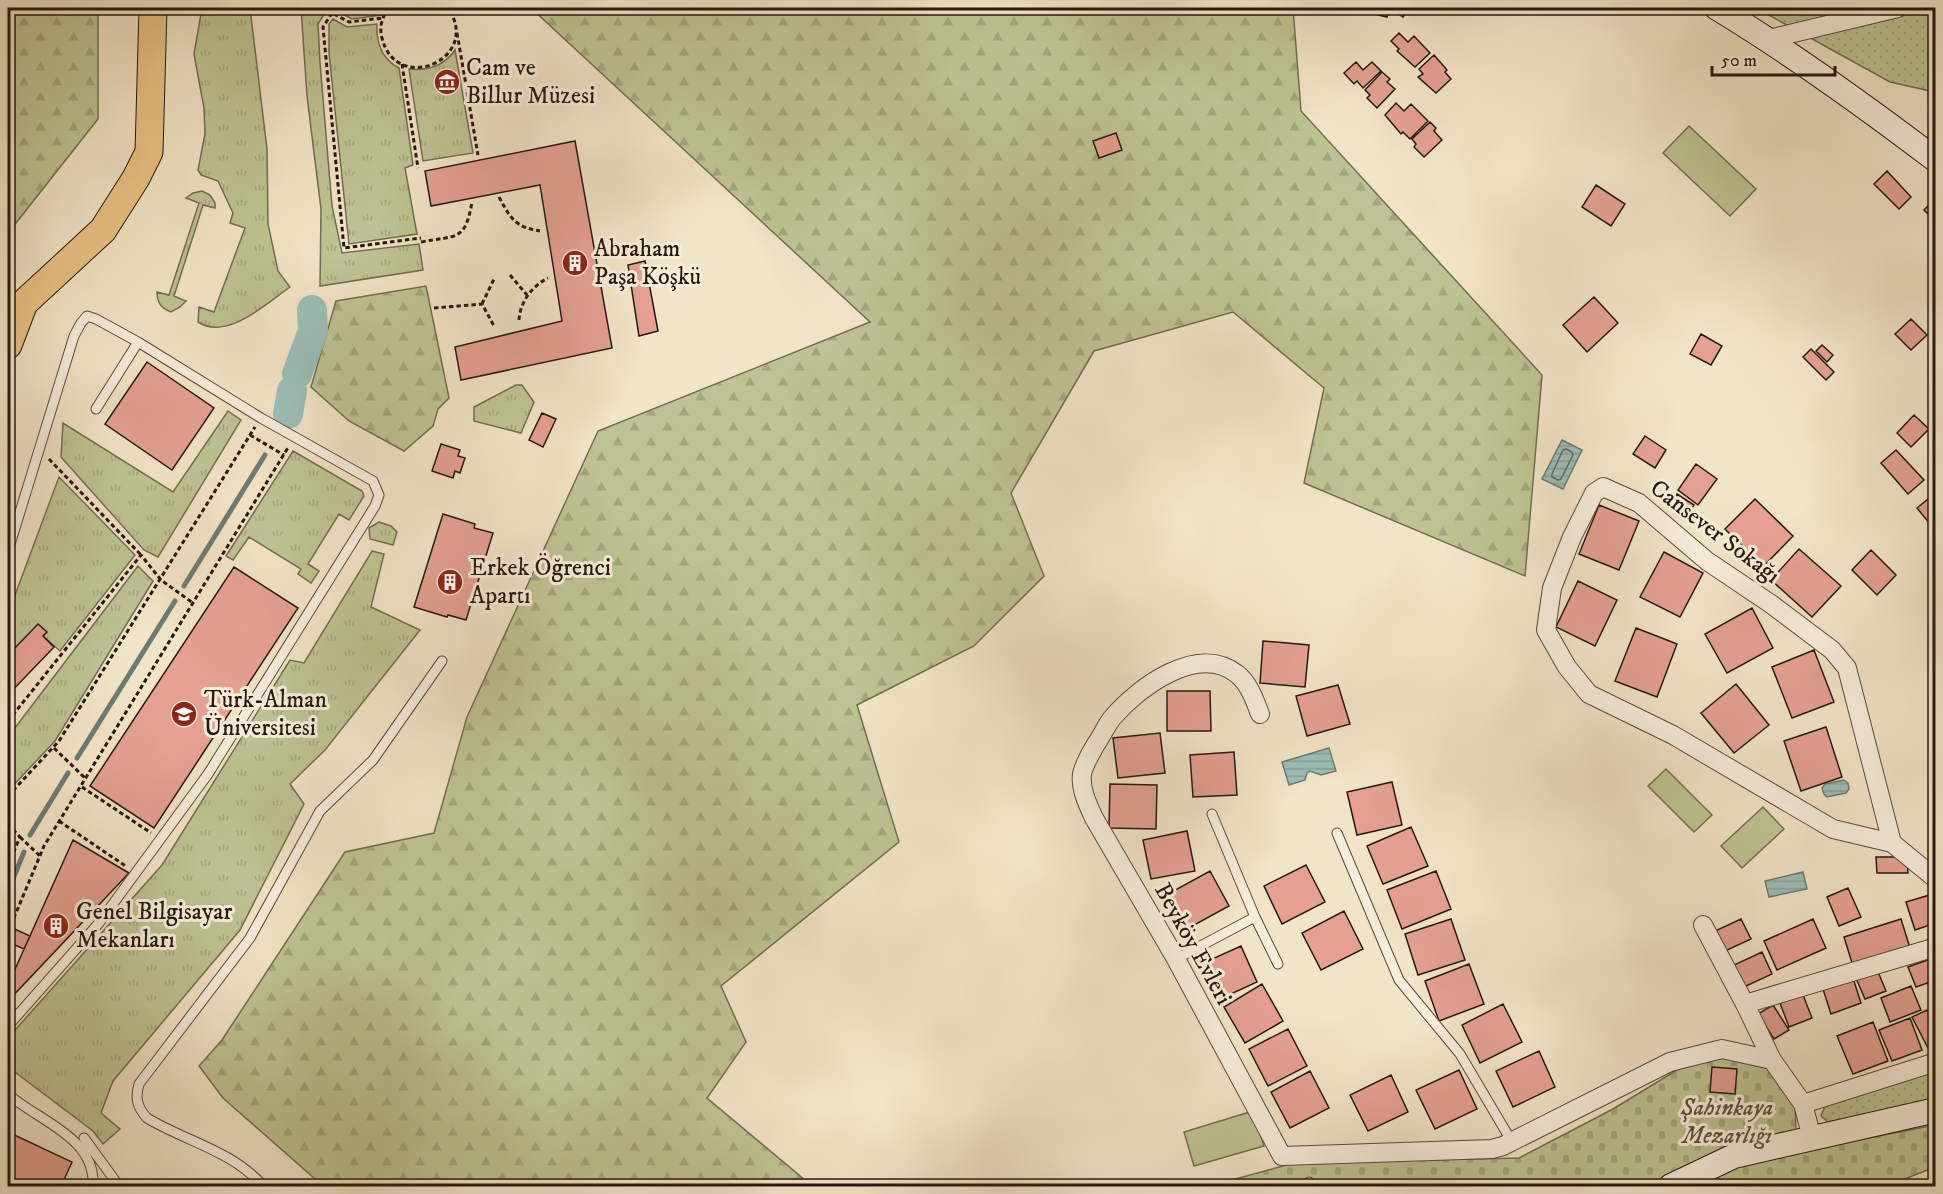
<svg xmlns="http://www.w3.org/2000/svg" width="1943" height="1194" font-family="'IM FELL DW Pica',serif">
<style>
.grass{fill:url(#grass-tufts);stroke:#726e52;stroke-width:1.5}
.forest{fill:url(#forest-firs);stroke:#726e52;stroke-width:1.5}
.cemetery{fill:url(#cemetery-stones);stroke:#726e52;stroke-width:1.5}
.park{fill:url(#park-dots);stroke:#726e52;stroke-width:1.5}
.pitch{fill:#bec393;stroke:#726e52;stroke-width:1.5}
.water{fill:url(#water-rules);stroke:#6c7c75;stroke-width:1.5}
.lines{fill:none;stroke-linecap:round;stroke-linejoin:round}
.shore{stroke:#606b64;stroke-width:1.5}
.stream{stroke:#6c7c75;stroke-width:5}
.river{stroke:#9bbeb7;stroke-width:30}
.building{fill:#e5a091;stroke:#261811;stroke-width:1.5}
.lane-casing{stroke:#594b3e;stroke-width:11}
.street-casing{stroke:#594b3e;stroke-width:20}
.secondary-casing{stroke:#261811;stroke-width:26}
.primary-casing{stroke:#261811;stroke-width:29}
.path{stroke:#261811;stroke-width:3;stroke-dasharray:4.5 3;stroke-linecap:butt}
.lane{stroke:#f7eddb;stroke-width:9}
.street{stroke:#f7eddb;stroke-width:18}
.secondary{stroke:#f7eddb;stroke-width:24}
.primary{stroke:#e9c284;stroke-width:27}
.labels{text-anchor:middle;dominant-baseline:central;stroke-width:6;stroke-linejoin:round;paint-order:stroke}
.poi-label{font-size:24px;fill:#261811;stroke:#f7eddb;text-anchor:start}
.street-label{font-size:24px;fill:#261811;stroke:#f7eddb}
.park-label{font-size:24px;font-style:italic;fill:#5b543e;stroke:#f7eddb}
</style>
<defs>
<pattern id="grass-tufts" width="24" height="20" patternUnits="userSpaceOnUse" patternTransform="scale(1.5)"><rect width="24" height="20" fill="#bec393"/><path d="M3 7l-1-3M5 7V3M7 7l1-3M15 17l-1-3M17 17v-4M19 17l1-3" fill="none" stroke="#a3a77e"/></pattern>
<pattern id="forest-firs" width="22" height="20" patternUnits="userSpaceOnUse" patternTransform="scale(1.5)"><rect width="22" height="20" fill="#bec393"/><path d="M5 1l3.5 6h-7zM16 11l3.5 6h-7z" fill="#a3a77e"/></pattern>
<pattern id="cemetery-stones" width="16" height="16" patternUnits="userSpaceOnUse" patternTransform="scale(1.5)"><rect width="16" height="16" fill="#bec393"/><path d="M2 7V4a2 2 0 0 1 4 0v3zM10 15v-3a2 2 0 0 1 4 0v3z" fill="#a3a77e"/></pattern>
<pattern id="park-dots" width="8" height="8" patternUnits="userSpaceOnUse" patternTransform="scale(1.5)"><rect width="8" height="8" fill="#bec393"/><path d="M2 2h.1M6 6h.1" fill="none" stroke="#a3a77e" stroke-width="1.8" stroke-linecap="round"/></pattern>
<pattern id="water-rules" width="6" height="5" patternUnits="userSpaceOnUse" patternTransform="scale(1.5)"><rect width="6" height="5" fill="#9bbeb7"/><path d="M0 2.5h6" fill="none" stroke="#85a39c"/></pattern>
</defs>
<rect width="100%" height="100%" fill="#f2e4c7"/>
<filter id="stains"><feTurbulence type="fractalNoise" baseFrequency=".00333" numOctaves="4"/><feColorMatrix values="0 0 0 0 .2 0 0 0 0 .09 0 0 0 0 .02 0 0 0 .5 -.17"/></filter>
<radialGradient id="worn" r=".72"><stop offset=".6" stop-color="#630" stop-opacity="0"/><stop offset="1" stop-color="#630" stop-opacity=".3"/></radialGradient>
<path class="grass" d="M202,8H250L267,149L268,224L278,271L290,287C267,303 227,341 198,322L199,307L214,312L245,228L230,223L233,213L218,181L201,175L198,170L205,134L204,108L194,54Z
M301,8H328L318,24L320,63L332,206L342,253L419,244L423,270L320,286L321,209L307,96Z
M337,8H386L382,15L352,19L337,11Z
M333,19L347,27L377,24C376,42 382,59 399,68L413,165L405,168L417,234L349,244L329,53V24Z
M455,50L473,153L423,161L409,69C428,71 444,66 455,50Z
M202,191L210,195L215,203V208L203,205L174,296L186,301L180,307L171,312C161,308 157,303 157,292L169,295L199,203L186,198L193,193Z
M516,385H522L534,402L521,433L474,421V407Z
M228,411L241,420L158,557L144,550L61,457L63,423L173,492Z
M293,451L362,491L364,496L349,520L339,514L308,564L319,571L311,583L298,574L301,569L249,537L233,560L226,556Z
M59,477L135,555L60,651L43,636L47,632L14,649L8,643V614Z
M379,522L391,526L397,532L393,545L370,539L369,528Z
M372,551L384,554L371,607L420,630L325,750L290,784L304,804L240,930L113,1081L101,1113L120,1129L103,1144L93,1131L15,1072L8,1055V1038L162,865L290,660L304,663Z
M138,566L153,581L55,741L8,791V737Z"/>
<path class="forest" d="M8,8H98V119L8,233Z
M531,8H1293L1301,111L1542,375L1525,576L1304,483L1324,388L1233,312L1094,351L1011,493L1044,576L974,646L857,705L899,842L721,986L746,1042L707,1098L812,1186H323L223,1098L199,1066L222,1040L345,852L434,833L467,717L598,431L870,322Z
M426,286L449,398L438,409L433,426L404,451L349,421L311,387L336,301Z"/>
<path class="cemetery" d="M1722,1055L1754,1062L1774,1072L1795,1108L1797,1152L1935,1125V1167L1887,1186H1210L1294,1163L1519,1158L1613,1109L1677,1070Z"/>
<path class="park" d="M1756,8H1935V92L1890,82Z
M1935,1066V1100L1828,1122L1821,1116L1825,1106Z"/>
<path class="pitch" d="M1689,126L1756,189L1730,216L1663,153Z
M1666,769L1712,815L1694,832L1648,786Z
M1763,807L1784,829L1742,868L1721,846Z
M1253,1111L1264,1146L1194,1166L1184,1132Z"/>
<path class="water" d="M1562,440L1582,450L1563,489L1542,479Z
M1329,748L1336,771L1321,775L1310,771L1307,773L1305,780L1289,785L1282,762Z
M1844,780L1848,783L1849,789L1846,793L1827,797L1824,794L1822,788L1825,784Z
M1803,872L1807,889L1769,897L1765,881Z"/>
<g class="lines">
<path class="shore" d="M1566,449L1572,452L1573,455L1561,479L1558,480L1552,477V474L1563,450Z"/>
<path class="stream" d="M184,586L265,455
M77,758L175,601
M30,835L68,773
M8,891L24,852"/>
<path class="river" d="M297,374L313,331L312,310
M288,414L292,391"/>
</g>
<path class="building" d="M1359,8H1375L1389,11L1387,17L1358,10Z
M1390,8H1410L1403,17Z
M1399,33L1408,42L1414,36L1430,53L1415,67L1397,51L1399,49L1391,41Z
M1434,55L1447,70L1445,72L1451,79L1436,93L1418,77L1423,74L1419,69Z
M1356,62L1363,70L1372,62L1381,71L1363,88L1357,81L1354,84L1344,73Z
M1382,72L1390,79L1387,82L1395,89L1377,108L1367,98L1370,95L1365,90Z
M1396,103L1404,111L1411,104L1428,121L1410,139L1403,132L1401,134L1385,115Z
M1430,122L1436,128L1434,131L1442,140L1424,157L1414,147L1416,144L1412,139Z
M1116,133L1122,150L1099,158L1093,141Z
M575,141L612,348L461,380L455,347L562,321L540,185L431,206L425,171Z
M1887,171L1911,197L1899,209L1874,184Z
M1596,185L1625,204L1611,226L1582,207Z
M1936,198V222L1924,210Z
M645,261L658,331L639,336L628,265Z
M1594,297L1618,323L1587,352L1563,325Z
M1911,319L1927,335L1911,350L1895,334Z
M1701,334L1722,346L1711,365L1690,354Z
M1822,345L1833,355L1827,362L1816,351Z
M1811,349L1834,372L1826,380L1803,357Z
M147,362L214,408L172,470L105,424Z
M542,413L556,419L543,447L529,440Z
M1914,415L1929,429L1911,447L1897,433Z
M1645,436L1666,450L1655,468L1633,454Z
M441,444L460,450L458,456L465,458L460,473L455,471L453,478L432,471Z
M1896,450L1924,480L1908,494L1881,463Z
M1696,464L1717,479L1698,505L1678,490Z
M1677,494L1694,505L1689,512L1673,500Z
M1755,499L1793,536L1763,567L1725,529Z
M1928,499L1936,508V519L1930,524L1917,508Z
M1599,505L1639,521L1619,570L1579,554Z
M443,514L475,524L474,528L493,533L466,620L448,615L447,617L414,607Z
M1799,549L1841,586L1812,617L1771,580Z
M1871,550L1896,575L1877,595L1852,570Z
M1664,552L1703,573L1680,617L1640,597Z
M234,567L298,608L154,828L90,786Z
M1578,581L1617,600L1595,646L1556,627Z
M1752,608L1773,648L1727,673L1705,634Z
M38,624L47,632L43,636L54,647L8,695V643L14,649Z
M1636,628L1677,644L1657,697L1615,681Z
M1263,641L1309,645L1305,687L1260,683Z
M1814,650L1834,702L1792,718L1772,667Z
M1736,684L1769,725L1734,753L1701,713Z
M1338,685L1350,724L1307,736L1296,696Z
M1167,691H1210L1211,731H1167Z
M1826,727L1842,777L1801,791L1784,741Z
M1160,733L1165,773L1118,778L1113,738Z
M1234,752L1237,795L1193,797L1190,755Z
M1392,782L1402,825L1357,835L1347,792Z
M1110,784L1157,785L1156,829L1109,828Z
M1411,827L1428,866L1383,884L1367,846Z
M1187,831L1195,871L1151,879L1143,840Z
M73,840L129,873L8,1001V985Z
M1876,857H1907L1908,873H1877Z
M1306,865L1325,902L1282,924L1264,886Z
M1210,871L1229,906L1187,929L1168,894Z
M1436,871L1451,909L1402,929L1387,890Z
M1848,888L1861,917L1839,926L1827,897Z
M1933,894L1936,900V923L1915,930L1906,902Z
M1344,911L1363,949L1321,970L1302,933Z
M1451,919L1465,960L1418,975L1405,934Z
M1741,919L1751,939L1725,951L1715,931Z
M1813,919L1826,948L1777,970L1764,941Z
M1901,919L1910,948L1853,966L1844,937Z
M8,926L30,936L24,949L8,942Z
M1241,946L1257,982L1218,1000L1201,964Z
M1762,952L1772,974L1744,987L1734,965Z
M1936,957V980L1916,987L1908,967Z
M1469,964L1484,1004L1439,1021L1425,981Z
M1876,967L1886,991L1865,999L1855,976Z
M1852,975L1861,1003L1831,1014L1822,986Z
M1262,984L1283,1021L1245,1043L1224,1007Z
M1911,986L1921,1010L1890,1022L1881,998Z
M1803,995L1812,1018L1789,1027L1780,1003Z
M1503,1004L1522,1042L1480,1063L1462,1025Z
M1773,1005L1789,1030L1774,1039L1758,1014Z
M1927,1010L1936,1026V1044L1928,1048L1912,1017Z
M1910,1018L1922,1050L1892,1061L1879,1030Z
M1873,1022L1888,1061L1853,1074L1837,1036Z
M1288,1029L1307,1066L1268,1086L1249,1049Z
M1539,1051L1555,1087L1513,1107L1496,1071Z
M1712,1067L1737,1069L1735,1094L1710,1092Z
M1459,1070L1477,1109L1435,1129L1416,1090Z
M1310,1071L1329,1108L1290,1128L1271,1092Z
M1391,1075L1408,1112L1368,1131L1350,1095Z
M8,1132L72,1162L61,1186H8Z"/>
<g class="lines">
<g class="lane-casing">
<path id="lane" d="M96,409L138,342
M8,551L74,336L81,323L87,316L96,319L138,342L261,418L373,481L379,495L375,506L208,774L99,923L8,1026
M1212,814L1255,917L1278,964
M1337,833L1399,980L1460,1054L1512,1142
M1176,959L1255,917
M8,1094C38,1121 96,1137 93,1186
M84,1138L119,1186
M1309,1182L1310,1186
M263,1186C233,1151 185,1141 147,1118C137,1107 135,1098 139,1084L250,938L320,811L373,760L442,661"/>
</g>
<g class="street-casing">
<path id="street" d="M1769,39L1898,8
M1260,714C1255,701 1249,683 1237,674C1198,643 1139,687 1113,717C1106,725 1102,736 1096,744C1091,753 1084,764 1082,774C1080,789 1088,805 1094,818L1176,959L1282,1156L1492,1149L1503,1146L1670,1062L1722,1049L1772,1060
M1892,843L1833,829L1673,735L1589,694L1567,667L1546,630L1552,588L1572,537L1594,493L1603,487L1639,503L1707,561L1771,604L1832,650L1847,668L1892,843L1936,879
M1703,925L1745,1004L1772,1060L1803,1104L1812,1138
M1745,1004L1936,947
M1803,1104L1936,1062"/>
</g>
<g class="secondary-casing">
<path id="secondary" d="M1717,8C1793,54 1865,106 1936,160
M1671,1186L1734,1156L1936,1110"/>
</g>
<g class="primary-casing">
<path id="primary" d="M8,345L24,303L103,230L136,178L149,152L153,8"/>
</g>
<path class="path" d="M334,8L332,13L349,22L383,18
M389,8C382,16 379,28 382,38C396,96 483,59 448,8
M332,13L323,27L344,248L421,238
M457,33L478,155
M402,64L418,168
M499,197C511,219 515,227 540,231
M421,242C457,235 465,242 472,202
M510,275L527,295
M482,304L494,279
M434,308L482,304L494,326
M519,320C520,302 532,286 548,278
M250,435L284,455
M49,459L141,555
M8,721L141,555L161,580L193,603
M54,748L85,778
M82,787L151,833
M8,796L59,741L255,427
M59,821L127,867
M8,824L20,837L8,866
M20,837L40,856
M8,932L44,846L289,446"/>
<use href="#lane" class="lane"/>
<use href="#street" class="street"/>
<use href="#secondary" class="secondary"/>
<use href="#primary" class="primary"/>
</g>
<defs>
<g id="museum-disc" transform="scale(1.35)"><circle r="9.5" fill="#8f2418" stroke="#f7eddb"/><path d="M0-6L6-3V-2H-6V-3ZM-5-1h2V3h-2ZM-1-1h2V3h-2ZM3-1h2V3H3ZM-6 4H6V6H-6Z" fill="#fff"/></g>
<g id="building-disc" transform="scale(1.35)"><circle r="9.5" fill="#8f2418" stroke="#f7eddb"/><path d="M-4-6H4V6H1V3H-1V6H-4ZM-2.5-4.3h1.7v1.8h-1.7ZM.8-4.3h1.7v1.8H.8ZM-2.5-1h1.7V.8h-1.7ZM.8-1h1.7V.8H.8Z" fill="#fff"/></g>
<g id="university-disc" transform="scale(1.35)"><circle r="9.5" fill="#8f2418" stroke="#f7eddb"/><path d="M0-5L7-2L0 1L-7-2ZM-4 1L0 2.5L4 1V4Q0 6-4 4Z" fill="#fff"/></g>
</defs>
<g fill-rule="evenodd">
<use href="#museum-disc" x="447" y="82"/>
<use href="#building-disc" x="575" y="263"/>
<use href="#building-disc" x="450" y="582"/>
<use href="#university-disc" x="184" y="714"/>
<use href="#building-disc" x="56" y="926"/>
</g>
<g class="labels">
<g class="poi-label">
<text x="466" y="68">Cam ve<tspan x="466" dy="28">Billur Müzesi</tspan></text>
<text x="594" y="249">Abraham<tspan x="594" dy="28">Paşa Köşkü</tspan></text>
<text x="470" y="568">Erkek Öğrenci<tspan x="470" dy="28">Apartı</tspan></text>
<text x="204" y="700">Türk-Alman<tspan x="204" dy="28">Üniversitesi</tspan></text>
<text x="76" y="912">Genel Bilgisayar<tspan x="76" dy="28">Mekanları</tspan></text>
</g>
<g class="street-label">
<text transform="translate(1715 532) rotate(37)">Cansever Sokağı</text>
<text transform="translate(1193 944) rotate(61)">Beyköy Evleri</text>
</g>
<g class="park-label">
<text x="1727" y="1108">Şahinkaya<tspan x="1727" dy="28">Mezarlığı</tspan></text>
</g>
</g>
<rect width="1943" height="1194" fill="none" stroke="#f2e4c7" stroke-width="30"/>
<rect x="9" y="9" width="1925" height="1176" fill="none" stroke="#261811" stroke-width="3"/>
<rect x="15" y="15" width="1913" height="1164" fill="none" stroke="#261811" stroke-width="1.5"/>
<path d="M1712 66v9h123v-9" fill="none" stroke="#261811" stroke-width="3"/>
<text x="1721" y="66" font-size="18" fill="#261811" stroke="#f7eddb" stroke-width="4.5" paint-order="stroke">50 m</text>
<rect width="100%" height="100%" filter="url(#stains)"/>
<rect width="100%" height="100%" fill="url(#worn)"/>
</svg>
